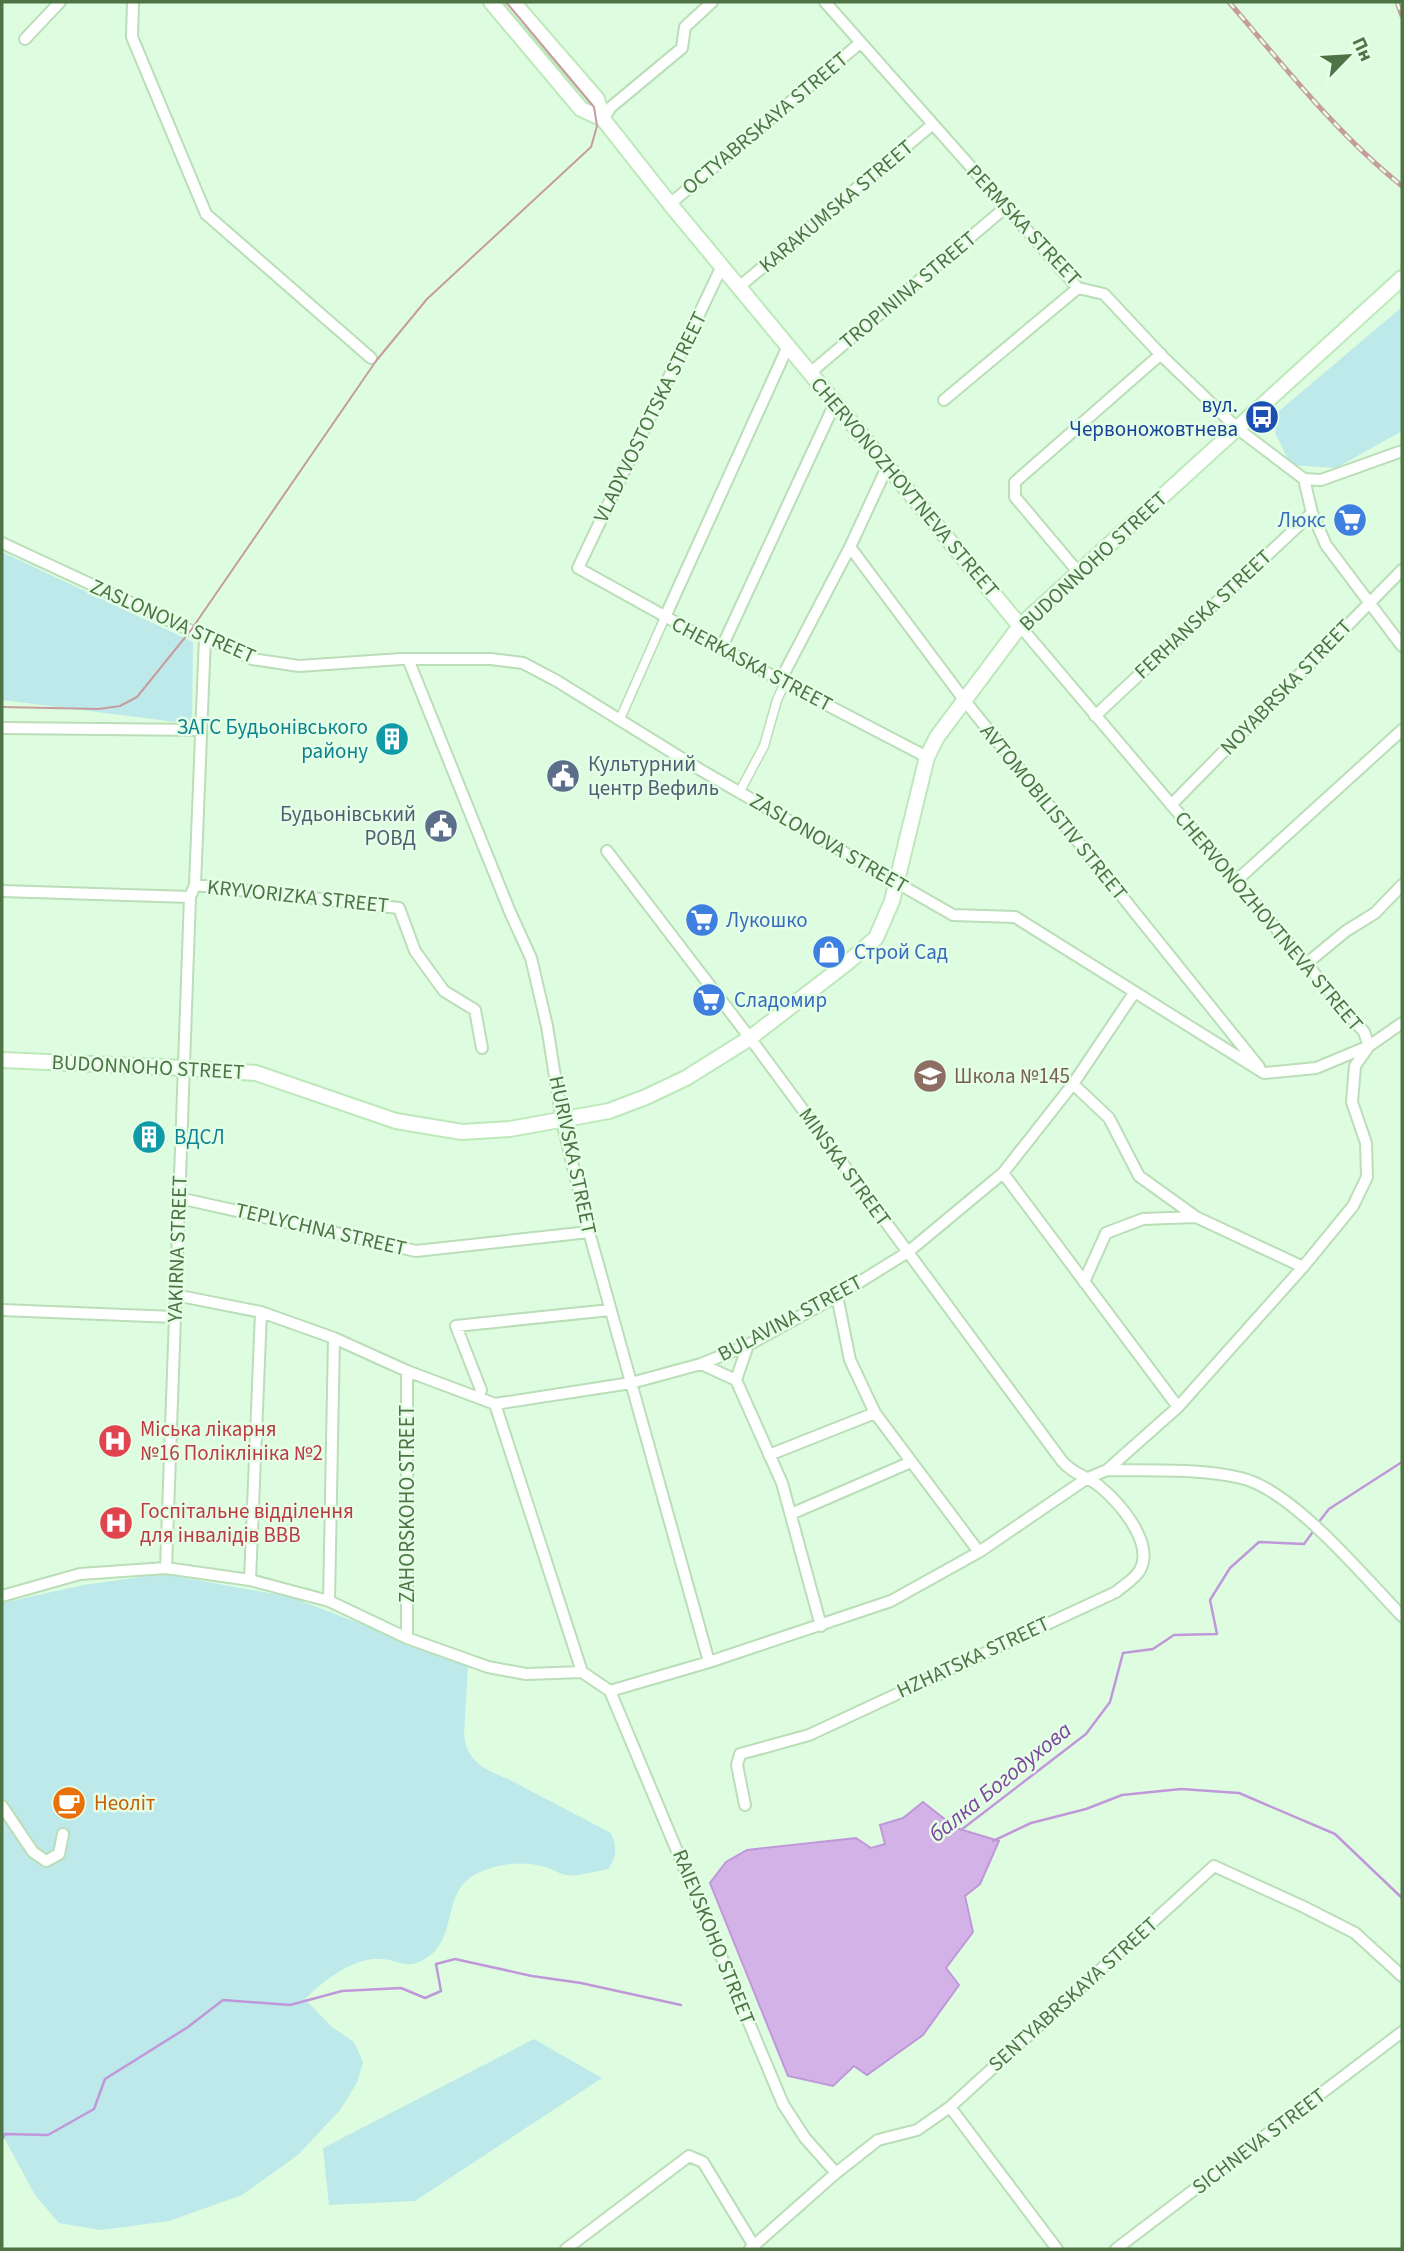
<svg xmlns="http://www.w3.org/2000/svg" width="1404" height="2251" font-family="'Source Sans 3',sans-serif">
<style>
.green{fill:#bde9eb}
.water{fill:#d2b2e7;stroke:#c098da;stroke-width:2}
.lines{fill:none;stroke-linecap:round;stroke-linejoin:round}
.stream{stroke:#c098da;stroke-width:2.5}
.pedestrian-casing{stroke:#badeb7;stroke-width:11}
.minor-casing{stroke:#badeb7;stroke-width:14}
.secondary-casing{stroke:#bde9ba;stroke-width:18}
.pedestrian{stroke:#fff;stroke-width:8}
.minor{stroke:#fff;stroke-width:10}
.secondary{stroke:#fff;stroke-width:14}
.tram{stroke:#c69d9e;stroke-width:2}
.rail-casing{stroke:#c69d9e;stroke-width:5}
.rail{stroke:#e5ffe7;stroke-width:2.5;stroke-dasharray:8;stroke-linecap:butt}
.labels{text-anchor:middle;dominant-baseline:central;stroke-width:5;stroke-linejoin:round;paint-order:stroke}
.street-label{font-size:21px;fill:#4e7445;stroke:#e5ffe7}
.transit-label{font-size:21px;fill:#164399;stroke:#e5ffe7;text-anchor:end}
.shop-label{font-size:21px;fill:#366cbe;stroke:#e5ffe7;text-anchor:start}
.culture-label{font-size:21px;fill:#0d838f;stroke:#e5ffe7;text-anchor:end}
.service-label{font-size:21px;fill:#4e5e75;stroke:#e5ffe7;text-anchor:start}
.education-label{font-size:21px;fill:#785e54;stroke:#e5ffe7;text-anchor:start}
.health-label{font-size:21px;fill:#be3a42;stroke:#e5ffe7;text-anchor:start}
.food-label{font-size:21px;fill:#c56008;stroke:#e5ffe7;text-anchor:start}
.water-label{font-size:23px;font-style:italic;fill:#7d469f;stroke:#e5ffe7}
</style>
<rect width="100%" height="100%" fill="#defde0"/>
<path class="green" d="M1402,307V431L1336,468L1291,465L1275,433L1279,411Z
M2,552L193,642L192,724L2,700Z
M163,1574L291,1597L468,1665L464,1734C466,1761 485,1770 508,1779L611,1833C617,1847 617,1856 608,1869C596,1871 578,1877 566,1875C557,1873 549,1867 541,1866C519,1861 498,1864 478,1873C437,1892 463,1943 419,1962C405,1968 397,1960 383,1959C355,1956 324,1980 305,1999L332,2027L354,2042L363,2062L357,2083L340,2110L298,2155L242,2195L169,2221L101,2230L59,2223L35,2195L2,2134V1603L83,1585Z
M534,2039L602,2078L415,2201L329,2205L323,2148Z"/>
<path class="water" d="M923,1802L956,1828L999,1841L980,1884L965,1896L973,1932L946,1968L959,1985L923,2035L867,2075L854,2066L833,2086L788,2076L710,1883L726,1862L747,1850L856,1838L871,1848L885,1844L880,1825L903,1818Z"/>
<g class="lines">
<path class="stream" d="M1318,1523L1329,1509L1402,1462
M961,1830L1086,1734L1110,1702L1123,1653L1153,1649L1174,1635L1217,1634L1210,1600L1230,1568L1259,1542L1304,1544L1315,1529
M993,1841L1031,1823L1086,1809L1122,1795L1181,1789L1239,1793L1335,1834L1402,1898
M2,2139L5,2134L48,2135L94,2109L105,2079L188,2027L223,2000L290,2005L342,1991L401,1988L425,1998L441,1991L436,1964L455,1959L532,1976L581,1983L681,2005"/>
<g class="pedestrian-casing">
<path id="pedestrian" d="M620,719L665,617
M740,791L764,746L777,700L785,683"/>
</g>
<g class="minor-casing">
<path id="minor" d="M133,2L132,37L206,214L371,358
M825,2L1078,288L1104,294L1162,356L1238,429L1304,479L1312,513L1326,545L1402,646
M25,39L60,2
M603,119L611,107L682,48L685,27L712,2
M670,204L860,43
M722,266L578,568L785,683L927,757
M739,287L933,124
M810,373L1006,207
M944,400L1078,288
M1304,479L1321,480L1402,451
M2,543L252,659L299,666L401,659H491L523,663L557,681L699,769L953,915L1015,917L1264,1073L1316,1068L1369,1046L1402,1023
M850,547L965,701L1259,1067
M1079,573L1015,497V482L1161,354
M665,617L788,346
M1020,626L1364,1032L1369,1046
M721,649L835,403
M408,659L510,912L531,958L547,1026L562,1121L589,1232L709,1662
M780,681L850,547L887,467
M1095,716L1312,513
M2,728L201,730
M1171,805L1402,570
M607,851L750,1038L1062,1461C1074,1475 1085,1475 1098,1485C1118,1501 1155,1542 1140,1570C1135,1579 1124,1585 1116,1592L809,1735L740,1754L737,1765L745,1805
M1236,881L1402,730
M195,885L399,908L415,951L444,991L475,1010L482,1048
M2,891L190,897
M1306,964L1346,931L1375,913L1402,885
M1073,1084L1109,1118L1139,1176L1196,1217L1303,1267
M1003,1173L1178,1407
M179,1198L416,1251L589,1232
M1084,1282L1106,1233L1143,1219L1196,1217
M175,1295L261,1312L334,1338L407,1371L495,1404L631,1383L701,1364L748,1345L837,1296L908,1252L1003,1173L1073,1084L1134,993
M837,1296L850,1360L875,1413L979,1552
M2,1310L174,1317
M701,1364L736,1380L782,1483L821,1626
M736,1380L748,1345
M479,1396L481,1390L456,1326L610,1310
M495,1404L582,1672
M769,1455L875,1413
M1107,1470C1151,1471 1198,1468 1241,1478C1293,1490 1364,1577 1402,1616
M791,1514L911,1462
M166,1568L190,897L195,885L205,637
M250,1580L261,1312
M2,1596L80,1574L166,1568L250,1580L329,1601L407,1638L488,1667L526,1674L582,1672L610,1691
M329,1601L334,1338
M407,1638V1371
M610,1691L709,1662L891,1601L979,1552L1086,1479L1107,1470L1178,1407L1303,1267L1353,1206L1367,1177L1366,1143L1352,1102L1355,1066L1369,1046
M610,1691L783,2104L805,2138L836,2173
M2,1806L33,1852L46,1861L59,1854L63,1834
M950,2107L1057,2249
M566,2249L689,2156L703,2162L754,2246
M750,2249L836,2173L878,2140L917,2130L950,2107L1214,1866L1304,1907L1355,1933L1402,1976
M1116,2249L1402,2032"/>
</g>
<g class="secondary-casing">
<path id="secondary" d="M491,2L581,109L603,119
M513,2L597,99L603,119L670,204L1020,626
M2,1060L184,1068L256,1073L396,1121L462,1132L510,1129L609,1111L646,1097L686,1078L750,1038L847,963L876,938L892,901L927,757L937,737L1020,626L1402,278"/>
</g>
<use href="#pedestrian" class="pedestrian"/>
<use href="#minor" class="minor"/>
<use href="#secondary" class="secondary"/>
<path class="tram" d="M2,707L99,709L120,706L137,697L191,630L376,361L427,299L591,147L597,126L594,107L506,2"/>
<g class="rail-casing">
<path id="rail" d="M1229,2C1283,65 1337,134 1402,186
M1397,2L1402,16"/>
</g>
<use href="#rail" class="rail"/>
</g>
<defs>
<g id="bus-disc" transform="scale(1.75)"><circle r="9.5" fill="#1a4fb4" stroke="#e5ffe7"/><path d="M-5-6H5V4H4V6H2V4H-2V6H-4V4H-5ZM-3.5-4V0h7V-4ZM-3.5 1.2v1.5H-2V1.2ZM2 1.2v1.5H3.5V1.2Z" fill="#fff"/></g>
<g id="supermarket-disc" transform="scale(1.75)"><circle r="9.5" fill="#3f7fe0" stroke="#e5ffe7"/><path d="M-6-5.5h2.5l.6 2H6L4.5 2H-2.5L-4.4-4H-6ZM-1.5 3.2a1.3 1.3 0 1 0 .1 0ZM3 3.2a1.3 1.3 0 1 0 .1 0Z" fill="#fff"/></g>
<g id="building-disc" transform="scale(1.75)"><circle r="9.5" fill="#0f9aa8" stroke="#e5ffe7"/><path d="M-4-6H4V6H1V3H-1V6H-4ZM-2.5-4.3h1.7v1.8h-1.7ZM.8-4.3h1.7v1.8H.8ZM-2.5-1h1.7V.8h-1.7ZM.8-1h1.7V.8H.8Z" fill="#fff"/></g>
<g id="civic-disc" transform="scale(1.75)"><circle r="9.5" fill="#5c6f8a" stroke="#e5ffe7"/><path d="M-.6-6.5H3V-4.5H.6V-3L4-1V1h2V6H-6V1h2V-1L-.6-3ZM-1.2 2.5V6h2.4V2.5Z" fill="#fff"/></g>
<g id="shop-disc" transform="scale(1.75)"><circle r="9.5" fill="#3f7fe0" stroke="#e5ffe7"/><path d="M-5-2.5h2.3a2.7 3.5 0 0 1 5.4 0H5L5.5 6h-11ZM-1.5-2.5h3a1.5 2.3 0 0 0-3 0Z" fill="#fff"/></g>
<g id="school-disc" transform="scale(1.75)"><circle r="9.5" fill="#8d6e63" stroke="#e5ffe7"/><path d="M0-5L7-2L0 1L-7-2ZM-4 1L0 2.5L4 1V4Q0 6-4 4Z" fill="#fff"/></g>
<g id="hospital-disc" transform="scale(1.75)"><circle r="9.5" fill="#e0444e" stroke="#e5ffe7"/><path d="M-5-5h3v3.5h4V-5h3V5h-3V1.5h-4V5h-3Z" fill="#fff"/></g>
<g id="cafe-disc" transform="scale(1.75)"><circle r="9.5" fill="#e8710a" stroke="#e5ffe7"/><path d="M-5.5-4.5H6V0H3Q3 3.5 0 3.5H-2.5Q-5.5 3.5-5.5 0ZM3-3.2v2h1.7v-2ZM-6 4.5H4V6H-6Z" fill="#fff"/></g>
</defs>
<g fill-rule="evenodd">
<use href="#bus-disc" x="1262" y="417"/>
<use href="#supermarket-disc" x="1350" y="520"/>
<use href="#building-disc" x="392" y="739"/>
<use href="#civic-disc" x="563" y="776"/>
<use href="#civic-disc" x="441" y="826"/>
<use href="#supermarket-disc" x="702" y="920"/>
<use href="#shop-disc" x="829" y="952"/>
<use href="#supermarket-disc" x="709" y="1000"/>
<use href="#school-disc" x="930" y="1076"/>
<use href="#building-disc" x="149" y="1137"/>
<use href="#hospital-disc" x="115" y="1441"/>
<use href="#hospital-disc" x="116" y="1523"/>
<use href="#cafe-disc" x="69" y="1803"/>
</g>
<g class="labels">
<g class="street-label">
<text transform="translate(765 123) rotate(-40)">OCTYABRSKAYA STREET</text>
<text transform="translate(836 206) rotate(-40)">KARAKUMSKA STREET</text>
<text transform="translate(1024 225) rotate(47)">PERMSKA STREET</text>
<text transform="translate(908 290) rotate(-40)">TROPININA STREET</text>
<text transform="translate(650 417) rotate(-64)">VLADYVOSTOTSKA STREET</text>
<text transform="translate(905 487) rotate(50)">CHERVONOZHOVTNEVA STREET</text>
<text transform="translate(1093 561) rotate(-43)">BUDONNOHO STREET</text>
<text transform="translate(1203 614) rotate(-43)">FERHANSKA STREET</text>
<text transform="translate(173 621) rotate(24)">ZASLONOVA STREET</text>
<text transform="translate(752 664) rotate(28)">CHERKASKA STREET</text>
<text transform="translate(1286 687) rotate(-46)">NOYABRSKA STREET</text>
<text transform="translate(1054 812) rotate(51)">AVTOMOBILISTIV STREET</text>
<text transform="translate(829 843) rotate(30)">ZASLONOVA STREET</text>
<text transform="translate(298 896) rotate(6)">KRYVORIZKA STREET</text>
<text transform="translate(1269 921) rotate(50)">CHERVONOZHOVTNEVA STREET</text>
<text transform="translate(148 1067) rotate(3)">BUDONNOHO STREET</text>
<text transform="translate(573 1155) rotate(78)">HURIVSKA STREET</text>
<text transform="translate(845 1167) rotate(54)">MINSKA STREET</text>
<text transform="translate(321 1229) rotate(13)">TEPLYCHNA STREET</text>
<text transform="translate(177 1249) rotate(-88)">YAKIRNA STREET</text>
<text transform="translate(790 1318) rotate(-28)">BULAVINA STREET</text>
<text transform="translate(407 1504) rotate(-90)">ZAHORSKOHO STREET</text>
<text transform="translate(973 1657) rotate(-25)">HZHATSKA STREET</text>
<text transform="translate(714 1937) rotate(68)">RAIEVSKOHO STREET</text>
<text transform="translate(1073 1994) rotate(-42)">SENTYABRSKAYA STREET</text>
<text transform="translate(1259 2141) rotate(-37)">SICHNEVA STREET</text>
</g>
<g class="transit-label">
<text x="1238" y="405">вул.<tspan x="1238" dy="24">Червоножовтнева</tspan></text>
</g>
<g class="shop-label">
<text x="1326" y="520" text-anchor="end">Люкс</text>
<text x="726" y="920">Лукошко</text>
<text x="854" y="952">Строй Сад</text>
<text x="734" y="1000">Сладомир</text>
</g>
<g class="culture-label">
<text x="368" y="727">ЗАГС Будьонівського<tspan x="368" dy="24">району</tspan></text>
<text x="174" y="1137" text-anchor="start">ВДСЛ</text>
</g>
<g class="service-label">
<text x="588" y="764">Культурний<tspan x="588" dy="24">центр Вефиль</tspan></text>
<text x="416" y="814" text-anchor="end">Будьонівський<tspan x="416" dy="24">РОВД</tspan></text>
</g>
<g class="education-label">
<text x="954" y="1076">Школа №145</text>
</g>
<g class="health-label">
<text x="140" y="1429">Міська лікарня<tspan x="140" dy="24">№16 Поліклініка №2</tspan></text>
<text x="140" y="1511">Госпітальне відділення<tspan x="140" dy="24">для інвалідів ВВВ</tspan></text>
</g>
<g class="food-label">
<text x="94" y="1803">Неоліт</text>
</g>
<g class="water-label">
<text transform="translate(1000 1782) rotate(-39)">балка Богодухова</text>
</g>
</g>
<rect width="1404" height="2251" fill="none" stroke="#4e7445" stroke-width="7"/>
<g transform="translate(1348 56) rotate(65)" stroke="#e5ffe7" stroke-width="5" paint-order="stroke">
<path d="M0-5L12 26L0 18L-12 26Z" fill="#4e7445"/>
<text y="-10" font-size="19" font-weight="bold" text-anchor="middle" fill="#4e7445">Пн</text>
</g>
</svg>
